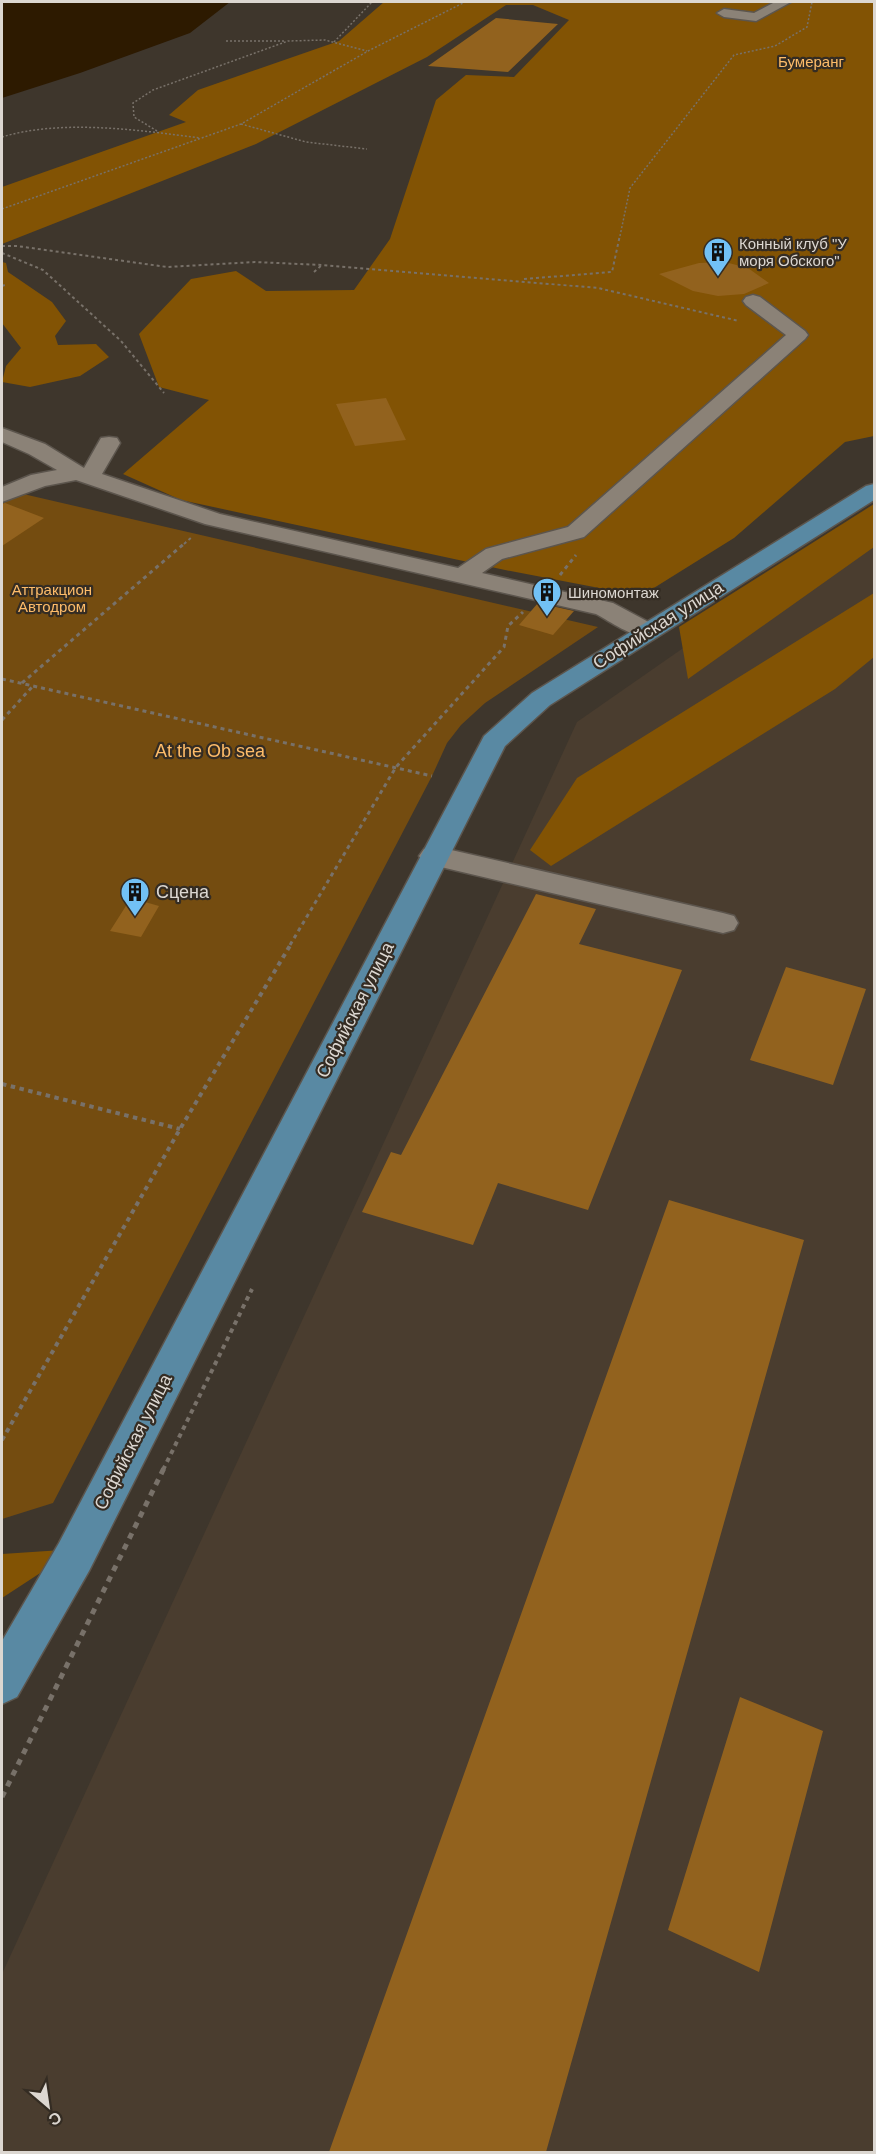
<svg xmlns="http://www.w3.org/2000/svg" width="876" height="2154" font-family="Helvetica,sans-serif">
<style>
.built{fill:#4a3d2f}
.green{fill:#744c10}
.forest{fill:#825304}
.water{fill:#2d1a00}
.building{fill:#92621e}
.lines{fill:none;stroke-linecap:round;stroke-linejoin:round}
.minor-casing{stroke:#5c554d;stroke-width:3}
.major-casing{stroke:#5c554d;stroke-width:3}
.path-far4{stroke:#787169;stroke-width:1.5;stroke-dasharray:2 2;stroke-linecap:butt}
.path-far3{stroke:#787169;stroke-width:2;stroke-dasharray:3 3;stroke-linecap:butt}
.path-far2{stroke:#787169;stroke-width:3;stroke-dasharray:4 4;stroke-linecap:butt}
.path-far1{stroke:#787169;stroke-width:4;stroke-dasharray:4.5 4.5;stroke-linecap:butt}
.path{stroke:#787169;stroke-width:5;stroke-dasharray:6 6;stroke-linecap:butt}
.minor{fill:#8b8277;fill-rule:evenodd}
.major{fill:#5989a3;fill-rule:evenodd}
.labels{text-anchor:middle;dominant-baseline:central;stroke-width:4.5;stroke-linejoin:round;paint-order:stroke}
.far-park-label{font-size:15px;fill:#febc69;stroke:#342c23}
.far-poi-label{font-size:15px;fill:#dcd7d1;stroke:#342c23;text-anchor:start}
.street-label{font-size:18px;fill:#dcd7d1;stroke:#342c23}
.park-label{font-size:18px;fill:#febc69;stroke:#342c23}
.poi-label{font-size:18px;fill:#dcd7d1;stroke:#342c23;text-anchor:start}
</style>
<rect width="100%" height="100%" fill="#3e362c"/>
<path class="built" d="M874,515V2152H2V1974L577,722Z"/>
<path class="green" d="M19,493L598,627L485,703L461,725L447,743L432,776L53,1503L2,1519V503Z"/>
<path class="forest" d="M384,2H874V436L845,442L734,538L641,596L505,570L181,500L123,474L209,400L159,387L139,334L191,279L236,271L266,291L354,290L390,239L436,100L466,75L514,77L569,20L533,5H506L427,57L256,144L2,244V187L186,122L169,115L198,90L339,41Z
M2,262L6,263L8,272L52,302L66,321L55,336L58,345L96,344L109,357L80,376L30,387L2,382L6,366L21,348L2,323Z
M874,504V547L688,679L679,627Z
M874,593V657L835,689L551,866L530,850L577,778Z
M77,1549L2,1598V1554Z"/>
<path class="water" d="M2,2H230L190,33L80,73L2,98Z"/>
<path class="building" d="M496,18L558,24L508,72L428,66Z
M725,262L748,268L769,283L744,294L718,296L693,291L659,274L699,263Z
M386,398L406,440L355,446L336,404Z
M5,503L44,518L2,546V504Z
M538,603L574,611L553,635L519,625Z
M536,894L596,909L579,944L682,970L588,1210L498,1183L473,1245L362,1212L391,1152L401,1155Z
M131,898L159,906L141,937L110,931Z
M786,967L866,989L833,1085L750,1060Z
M669,1200L804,1240L546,2152H329Z
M740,1697L823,1731L759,1972L668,1930Z"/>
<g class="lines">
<g class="minor-casing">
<path id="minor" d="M775,2H791L756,21L724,17L717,13L724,9L754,13Z
M753,295L760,297L805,331L808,335L805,339L584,537L502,559L482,573L613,603L656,626L660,631L656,636C636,641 613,623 596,614L205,524L76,480L45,486L2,502V487L31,475L57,470L29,454L2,442V428L45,444L84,468L101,438L109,437L117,438L120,443L102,474L220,514L458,568L486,549L568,527L786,335L746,305L743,301L746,297Z
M434,846L723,913L734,916L738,923L734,930L723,933L424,863L419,856L424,849Z"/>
</g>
<g class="major-casing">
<path id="major" d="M874,484V500L550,705L505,746L89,1571L17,1697L2,1704V1641L59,1543L484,736L532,693L866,486Z"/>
</g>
<path class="path-far4" d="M226,41H284
M334,42L372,2
M241,124L306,142L367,149
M157,131L134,117L133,103L153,90L288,41L325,40L367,51
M2,137C61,119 139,130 200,138
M2,209L241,124L368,51L465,2
M620,236L630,188L734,55L775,46L807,27L812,2"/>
<path class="path-far3" d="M2,246H17L167,267L255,262L322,265L598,288L739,321
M2,253L43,270L121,341L164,393
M314,272L322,265
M524,279L612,272L620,235
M2,286L5,285
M184,544L192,537"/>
<path class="path-far2" d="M560,575L576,555
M2,679L432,776
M22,683L186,542
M2,720L32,687
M290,945L396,767L504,647L508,626L523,612"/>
<path class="path-far1" d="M2,1084L180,1129
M2,1440L180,1129L291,944
M163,1470L252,1289"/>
<path class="path" d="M2,1797L164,1468"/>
<use href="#minor" class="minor"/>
<use href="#major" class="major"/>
</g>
<defs>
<g id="building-pin" transform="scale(1.5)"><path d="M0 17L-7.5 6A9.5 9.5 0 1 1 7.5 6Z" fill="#72c1f5" stroke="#342c23"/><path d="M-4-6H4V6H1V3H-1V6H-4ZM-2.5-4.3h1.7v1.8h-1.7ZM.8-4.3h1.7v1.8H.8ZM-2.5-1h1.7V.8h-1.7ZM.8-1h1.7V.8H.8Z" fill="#111"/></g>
</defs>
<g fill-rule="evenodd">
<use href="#building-pin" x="718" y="252"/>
<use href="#building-pin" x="547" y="592"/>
<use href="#building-pin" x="135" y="892"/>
</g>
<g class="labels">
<g class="far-park-label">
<text x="811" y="61">Бумеранг</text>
<text x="52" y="589">Аттракцион<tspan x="52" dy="17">Автодром</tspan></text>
</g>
<g class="far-poi-label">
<text x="739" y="243">Конный клуб "У<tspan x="739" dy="17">моря Обского"</tspan></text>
<text x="568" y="592">Шиномонтаж</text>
</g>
<g class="street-label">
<text transform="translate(658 625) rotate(-32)">Софийская улица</text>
<text transform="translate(355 1010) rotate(-63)">Софийская улица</text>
<text transform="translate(133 1442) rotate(-63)">Софийская улица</text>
</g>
<g class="park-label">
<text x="210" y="751">At the Ob sea</text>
</g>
<g class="poi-label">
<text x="156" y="892">Сцена</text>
</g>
</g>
<rect width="876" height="2154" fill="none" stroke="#dcd7d1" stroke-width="6"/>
<g transform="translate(48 2106) rotate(151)" stroke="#342c23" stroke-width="4.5" paint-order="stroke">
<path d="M0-4.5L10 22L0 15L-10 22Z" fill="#dcd7d1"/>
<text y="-9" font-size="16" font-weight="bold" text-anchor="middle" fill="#dcd7d1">С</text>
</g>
</svg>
